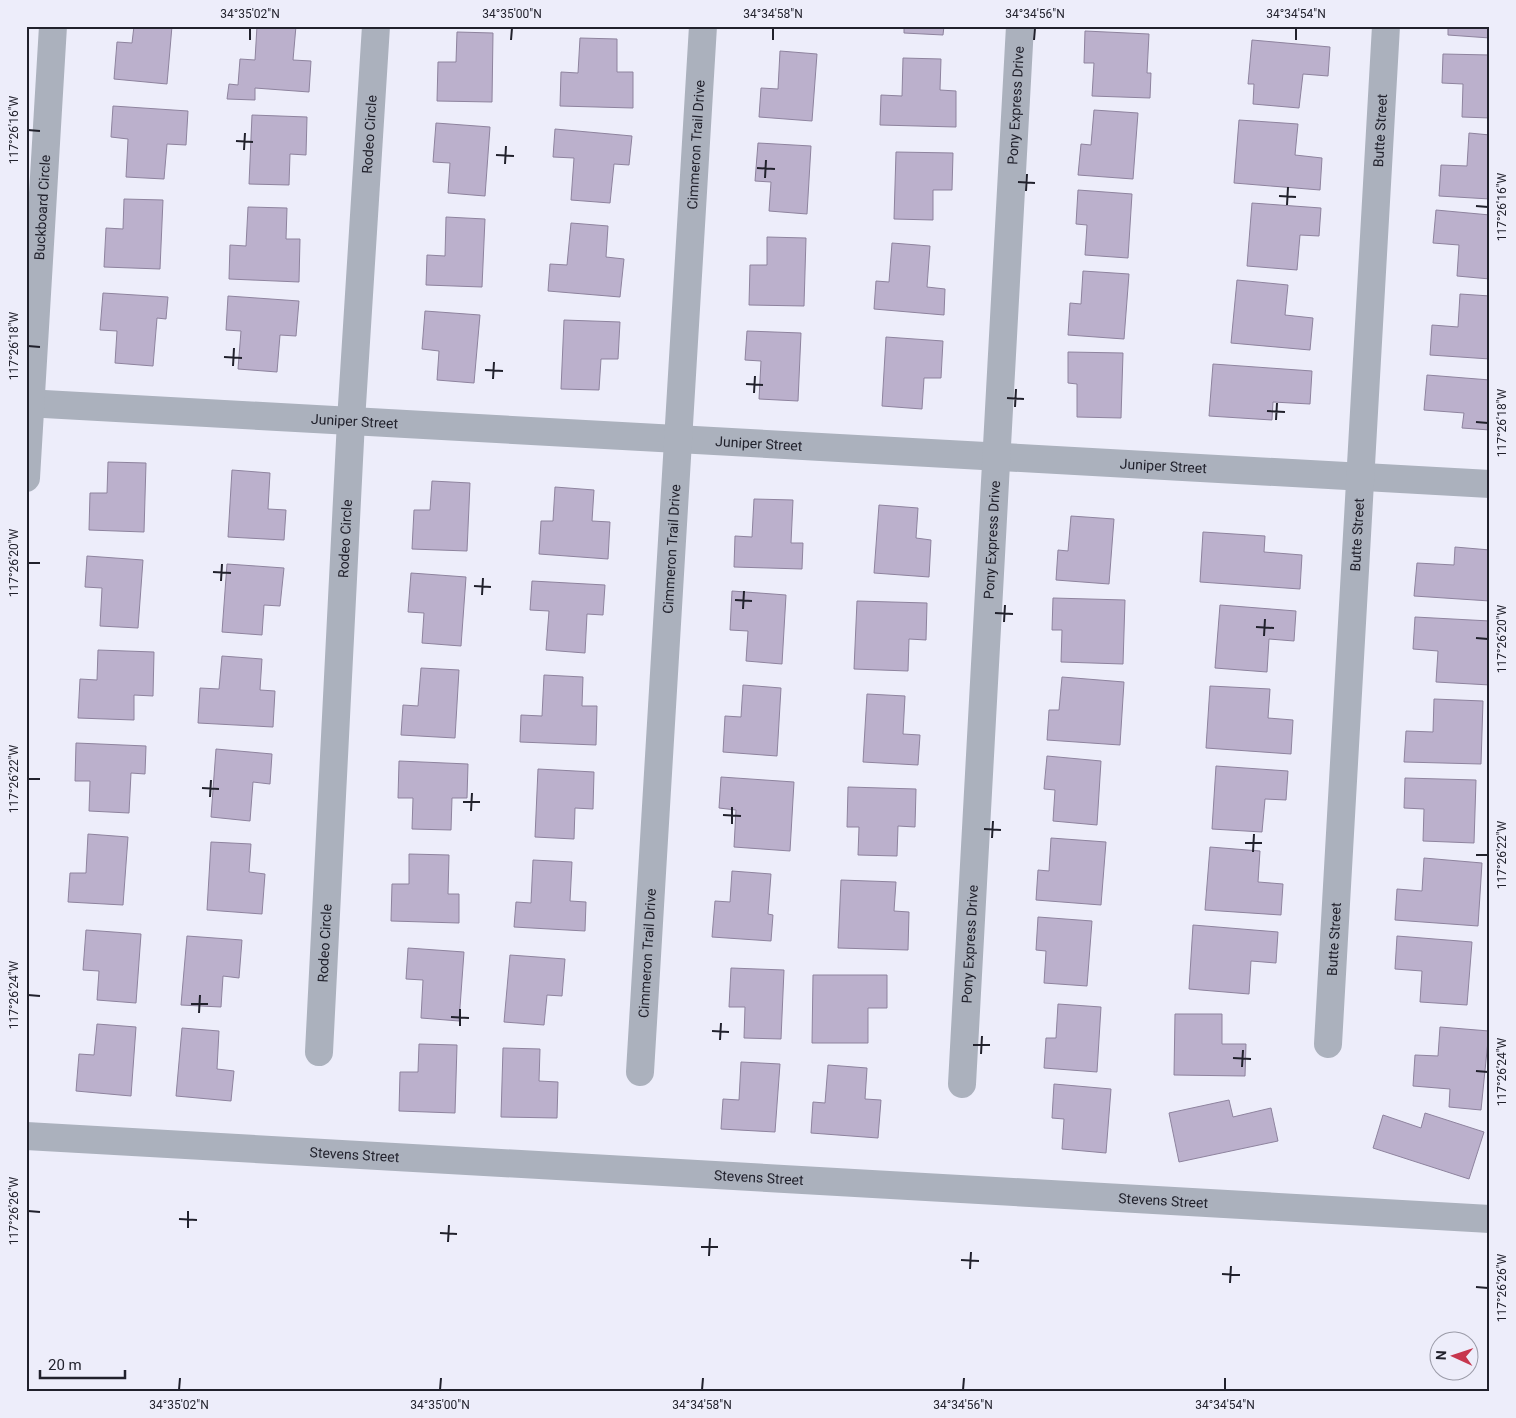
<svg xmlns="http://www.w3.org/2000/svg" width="1516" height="1418" font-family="Roboto,sans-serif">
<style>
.building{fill:#bbb0cc;stroke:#8e839e}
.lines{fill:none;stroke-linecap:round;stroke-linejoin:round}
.street{stroke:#abb1bd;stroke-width:28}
.ticks{fill:none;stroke:#21212c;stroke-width:2}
.labels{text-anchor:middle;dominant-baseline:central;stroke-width:5;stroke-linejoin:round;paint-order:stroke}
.street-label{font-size:14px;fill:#21212c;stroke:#ededfa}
.neatline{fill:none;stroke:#21212c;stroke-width:2}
.ticks-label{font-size:12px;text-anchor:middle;fill:#21212c}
</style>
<rect width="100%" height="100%" fill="#ededfa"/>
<path class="building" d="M134,26H172L167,84L114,79L117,42L132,43Z
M257,26H296L293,60L311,61L309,92L255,88V100L227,99L229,84L238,85L240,59L255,60Z
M782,26H820V28Z
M904,26H944L943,35L904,33Z
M1448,26H1490V38L1448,35Z
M1085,31L1149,34L1147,73H1151L1150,98L1092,96L1094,63H1084Z
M457,32L493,33L492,102L437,101L438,62H456Z
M580,38L617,39V72H633V108L560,106L561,72L578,73Z
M1252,40L1330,47L1328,76L1303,74L1299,108L1253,104L1254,84H1248Z
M780,51L817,54L812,121L759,117L761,88L778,89Z
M1443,54L1490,55V118L1462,117L1463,84L1442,83Z
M903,58L941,59L940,90L956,91V127L880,125L881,95L902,96Z
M113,106L188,111L186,145L167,144L164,179L126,177L128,139L111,137Z
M1094,110L1138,113L1133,179L1078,175L1081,144L1091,145Z
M252,115L307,117L306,155L290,154L289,185L249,184Z
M1239,120L1298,124L1295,155L1322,158L1320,190L1234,183Z
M436,123L490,127L485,196L448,193L450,163L433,162Z
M555,129L632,136L629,165L614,164L610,203L571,200L574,158L553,157Z
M1469,133L1490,135V199L1439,196L1441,165L1467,166Z
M758,143L811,146L807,214L769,211L771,182L755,181Z
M896,152L953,153L952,190H933V220L894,219Z
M1078,190L1132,194L1128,258L1085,255L1087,225L1076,224Z
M124,199L163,200L160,269L104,267L106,228L123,229Z
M1252,203L1321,208L1319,236L1300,235L1297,270L1247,266Z
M248,207L287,208L286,239H300L299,282L229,279L230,245L246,246Z
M1436,210L1490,215V279L1457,276L1459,245L1433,243Z
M446,217L485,219L482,287L426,285L427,255L445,256Z
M571,223L608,226L606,257L624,259L620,297L548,291L550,264L567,265Z
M767,237L806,238L804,306L749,305L750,265H767Z
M892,243L930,246L927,287L945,289L944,315L874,309L876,281L889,282Z
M1083,271L1129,274L1124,339L1068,335L1070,303L1081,304Z
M1237,280L1288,285L1285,315L1313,318L1310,350L1231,343Z
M103,293L168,297L166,319L157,318L153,366L115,363L117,331L100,330Z
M1460,294L1490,296V359L1430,355L1432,325L1458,327Z
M228,296L299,301L296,336L280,335L277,372L238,369L241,331L226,330Z
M425,311L480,315L474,383L437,380L439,351L422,349Z
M564,320L620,322L618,359H601L599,390L561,389Z
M747,331L801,333L798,401L759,399L761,361L745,360Z
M886,337L943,341L941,378H924L922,409L882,406Z
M1068,352L1123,353L1121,418L1077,417V384L1068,383Z
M1213,364L1312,371L1310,404L1273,402L1272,420L1209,416Z
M1427,375L1490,380V430L1462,428L1464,413L1424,410Z
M108,462L146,463L144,532L89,530L90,493H107Z
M232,470L270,473L268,509L286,510L284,540L228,537Z
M432,481L470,483L467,551L412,549L414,510H430Z
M555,487L594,490L592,521L610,522L608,559L539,554L541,521H553Z
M754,499L793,500L791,543H803L802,569L734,567L735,536L752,537Z
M879,505L918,508L916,538L931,540L929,577L874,573Z
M1071,516L1114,519L1109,584L1056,580L1058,550L1068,551Z
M1203,532L1265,536L1264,552L1302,555L1300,589L1200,582Z
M1455,547L1490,550V601L1414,596L1417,563L1454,565Z
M87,556L143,560L138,628L100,626L102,588L85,587Z
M227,564L284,568L280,606L264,605L262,635L222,632Z
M411,573L466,577L461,646L422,643L424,613L408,612Z
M532,581L605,585L603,615L587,614L585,653L546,650L549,611L530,610Z
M732,591L786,595L782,664L746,661L748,631L730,630Z
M1053,598L1125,600L1123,664L1061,662L1062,630H1052Z
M857,601L927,603L926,640L909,639L908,671L854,669Z
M1220,605L1296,611L1294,641L1269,639L1267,672L1215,668Z
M1415,617L1490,621V685L1436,682L1438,651L1413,649Z
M98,650L154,652L153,696L134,695V720L78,718L80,679L97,680Z
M222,656L262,659L260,690L275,691L273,727L198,723L200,688L219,689Z
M421,668L459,670L455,738L401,735L403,705L418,706Z
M544,675L583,677L582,706H597L596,745L520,742L521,715L542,716Z
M1062,677L1124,682L1120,745L1047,740L1049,710H1059Z
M743,685L781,688L777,756L723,752L725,716L741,717Z
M1210,686L1270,689L1268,718L1293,720L1291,754L1206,748Z
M867,694L905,696L903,734L920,735L918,765L863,762Z
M1434,699L1483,701L1481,764L1404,762L1406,731L1433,732Z
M76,743L146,746L145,774L131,773L129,813L89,811L90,781H75Z
M216,749L272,754L270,784L253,782L250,821L211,817Z
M1047,756L1101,761L1097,825L1053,821L1055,790L1044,789Z
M399,761L468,764L467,798H452L451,830L412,829L413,798H398Z
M1216,766L1288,771L1286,800L1265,799L1262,832L1212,829Z
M538,769L594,772L593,809L575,808L574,839L535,837Z
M721,777L794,782L790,851L734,847L736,810L719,808Z
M1405,778L1476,780L1474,843L1423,841L1424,809L1404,808Z
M848,787L916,789L915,827L898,826L897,856L858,855L859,827H847Z
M88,834L128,837L123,905L68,902L70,873H86Z
M1051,838L1106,842L1101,905L1036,900L1038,870L1049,871Z
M211,842L251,844L249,872L265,874L262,914L207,910Z
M1210,847L1260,851L1258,882L1283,884L1281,915L1205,910Z
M409,854L449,855L448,894H459V923L391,921L392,884H409Z
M1424,858L1482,863L1478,926L1395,920L1397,889L1422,891Z
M533,860L572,862L570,901L586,902L585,931L514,927L516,902L531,903Z
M732,871L771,874L768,914L773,915L771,941L712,937L715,901L730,902Z
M841,880L896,882L894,911L909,912L908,950L838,948Z
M1038,917L1092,921L1087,986L1044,983L1046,951L1036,950Z
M1193,925L1278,932L1276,963L1251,961L1249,994L1189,989Z
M86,930L141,934L136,1003L97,1000L99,971L83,970Z
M187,936L242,940L239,978L223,976L221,1007L181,1005Z
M1397,936L1472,942L1467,1005L1420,1002L1422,971L1395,969Z
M408,948L464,952L459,1021L421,1018L423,980L406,979Z
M510,955L565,959L562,996L547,995L544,1025L504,1022Z
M731,968L784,970L781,1039L744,1038L745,1007H729Z
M813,975H887V1008H868V1043H812Z
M1058,1004L1101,1007L1097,1072L1044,1068L1046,1038H1056Z
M1175,1014H1222V1044H1246L1245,1076L1174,1075Z
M97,1024L136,1027L131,1096L76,1091L79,1054L94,1055Z
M1440,1027L1489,1031L1481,1110L1449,1107L1450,1089L1413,1086L1415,1055L1438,1056Z
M182,1028L219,1031L217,1069L234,1071L231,1101L176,1096Z
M419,1044L457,1045L455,1113L399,1111L400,1072H418Z
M503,1048L540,1049L539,1081L558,1082L557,1118L501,1117Z
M741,1062L780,1064L775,1132L721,1129L723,1099L739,1100Z
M828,1065L867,1068L865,1099L881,1100L878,1138L811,1133L813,1102L825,1103Z
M1054,1084L1111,1089L1106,1153L1062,1149L1064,1119L1052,1118Z
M1229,1100L1233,1117L1271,1108L1278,1141L1179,1162L1169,1113Z
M1425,1113L1484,1132L1469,1179L1373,1148L1383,1115L1421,1128Z"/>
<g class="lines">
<g class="street">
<path id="s1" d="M26,403L1490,484"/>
<path id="s2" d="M26,478L53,26"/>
<path id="s3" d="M1328,1044L1386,26"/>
<path id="s4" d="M319,1052L351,421L376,26"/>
<path id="s5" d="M640,1072L703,26"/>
<path id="s6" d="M962,1084L1020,26"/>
<path id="s7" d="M26,1136L1490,1219"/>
</g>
</g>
<path class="ticks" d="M250,40V28M511,40L512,28M773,40V28M1034,40L1035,28M1296,40V28M28,130L40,131M236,141L253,142M244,150L245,133M496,155L514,156M505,164L506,146M757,168L775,169M765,178L766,160M1018,182L1035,183M1026,191L1027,174M1279,196L1296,197M1287,205L1288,187M1476,206L1488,207M28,346L40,347M224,357L242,358M233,366L234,348M485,370L503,371M493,379L494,362M746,384L763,385M754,393L755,376M1007,398L1024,399M1015,407L1016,389M1267,411L1285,412M1276,420L1277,403M1476,422L1488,423M28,563H40M213,572L231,573M221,581L222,564M474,586L491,587M482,595L483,578M735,600L752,601M743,609L744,591M995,613L1013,614M1004,622L1005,605M1256,627L1274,628M1264,636L1265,619M1476,638L1488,639M28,779H40M202,788L219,789M210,797L211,780M463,802H480M471,811L472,793M723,815L741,816M732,824V807M984,829L1001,830M992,838L993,821M1245,843H1262M1253,852L1254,834M1476,855H1488M28,995L40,996M191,1004H208M199,1013L200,995M451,1017L469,1018M460,1026V1009M712,1031L729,1032M720,1040L721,1023M973,1045H990M981,1054L982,1036M1233,1058L1251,1059M1242,1067L1243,1050M1476,1071L1488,1072M28,1211L40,1212M179,1219L197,1220M188,1228V1211M440,1233L457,1234M448,1242L449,1225M701,1247H718M709,1256L710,1238M961,1260L979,1261M970,1269L971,1252M1222,1274L1240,1275M1230,1283L1231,1266M1476,1287L1488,1288M179,1390L180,1378M440,1390L441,1378M702,1390L703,1378M963,1390L964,1378M1225,1390V1378"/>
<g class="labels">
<g class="street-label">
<text stroke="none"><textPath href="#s6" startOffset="980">Pony Express Drive</textPath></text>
<text stroke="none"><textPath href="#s3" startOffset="915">Butte Street</textPath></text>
<text stroke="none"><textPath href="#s4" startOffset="919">Rodeo Circle</textPath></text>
<text stroke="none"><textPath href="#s5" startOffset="929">Cimmeron Trail Drive</textPath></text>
<text stroke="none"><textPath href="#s2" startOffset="271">Buckboard Circle</textPath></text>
<text stroke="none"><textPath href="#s1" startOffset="329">Juniper Street</textPath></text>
<text stroke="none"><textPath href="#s1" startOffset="734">Juniper Street</textPath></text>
<text stroke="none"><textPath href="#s1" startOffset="1139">Juniper Street</textPath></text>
<text stroke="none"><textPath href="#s3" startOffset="510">Butte Street</textPath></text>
<text stroke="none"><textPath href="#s4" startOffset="514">Rodeo Circle</textPath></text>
<text stroke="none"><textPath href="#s6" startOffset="545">Pony Express Drive</textPath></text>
<text stroke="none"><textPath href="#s5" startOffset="524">Cimmeron Trail Drive</textPath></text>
<text stroke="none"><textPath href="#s3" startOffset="105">Butte Street</textPath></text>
<text stroke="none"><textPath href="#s4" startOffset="109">Rodeo Circle</textPath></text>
<text stroke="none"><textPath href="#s6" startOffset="140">Pony Express Drive</textPath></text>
<text stroke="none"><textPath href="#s5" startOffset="119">Cimmeron Trail Drive</textPath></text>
<text stroke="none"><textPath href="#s7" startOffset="329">Stevens Street</textPath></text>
<text stroke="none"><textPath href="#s7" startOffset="734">Stevens Street</textPath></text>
<text stroke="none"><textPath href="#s7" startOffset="1139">Stevens Street</textPath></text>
</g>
</g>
<rect width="1516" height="1418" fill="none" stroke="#ededfa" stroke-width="55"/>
<g transform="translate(1454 1356) rotate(273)"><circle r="24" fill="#ededfa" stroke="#9b9ba8"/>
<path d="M0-4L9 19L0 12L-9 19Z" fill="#c7364e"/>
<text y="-8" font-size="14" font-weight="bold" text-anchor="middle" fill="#21212c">N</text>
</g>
<path d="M40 1370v8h85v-8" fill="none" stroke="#21212c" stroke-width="2.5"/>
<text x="48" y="1370" font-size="15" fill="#21212c" stroke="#ededfa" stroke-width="4" paint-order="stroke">20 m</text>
<rect x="28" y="28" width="1460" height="1362" class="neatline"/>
<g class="ticks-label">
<text x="250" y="18">34°35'02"N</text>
<text x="512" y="18">34°35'00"N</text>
<text x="773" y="18">34°34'58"N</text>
<text x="1035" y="18">34°34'56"N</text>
<text x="1296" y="18">34°34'54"N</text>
<text transform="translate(14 130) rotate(-90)" y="4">117°26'16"W</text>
<text transform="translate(1502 207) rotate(-90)" y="4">117°26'16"W</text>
<text transform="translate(14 346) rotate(-90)" y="4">117°26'18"W</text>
<text transform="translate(1502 423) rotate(-90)" y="4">117°26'18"W</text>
<text transform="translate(14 563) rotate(-90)" y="4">117°26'20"W</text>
<text transform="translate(1502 639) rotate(-90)" y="4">117°26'20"W</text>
<text transform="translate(14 779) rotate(-90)" y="4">117°26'22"W</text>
<text transform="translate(1502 855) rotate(-90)" y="4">117°26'22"W</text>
<text transform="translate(14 995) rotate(-90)" y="4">117°26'24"W</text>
<text transform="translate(1502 1072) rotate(-90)" y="4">117°26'24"W</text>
<text transform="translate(14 1211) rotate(-90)" y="4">117°26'26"W</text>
<text transform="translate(1502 1288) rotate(-90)" y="4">117°26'26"W</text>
<text x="179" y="1409">34°35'02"N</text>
<text x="440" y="1409">34°35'00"N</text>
<text x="702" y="1409">34°34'58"N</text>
<text x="963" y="1409">34°34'56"N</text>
<text x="1225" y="1409">34°34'54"N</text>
</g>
</svg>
